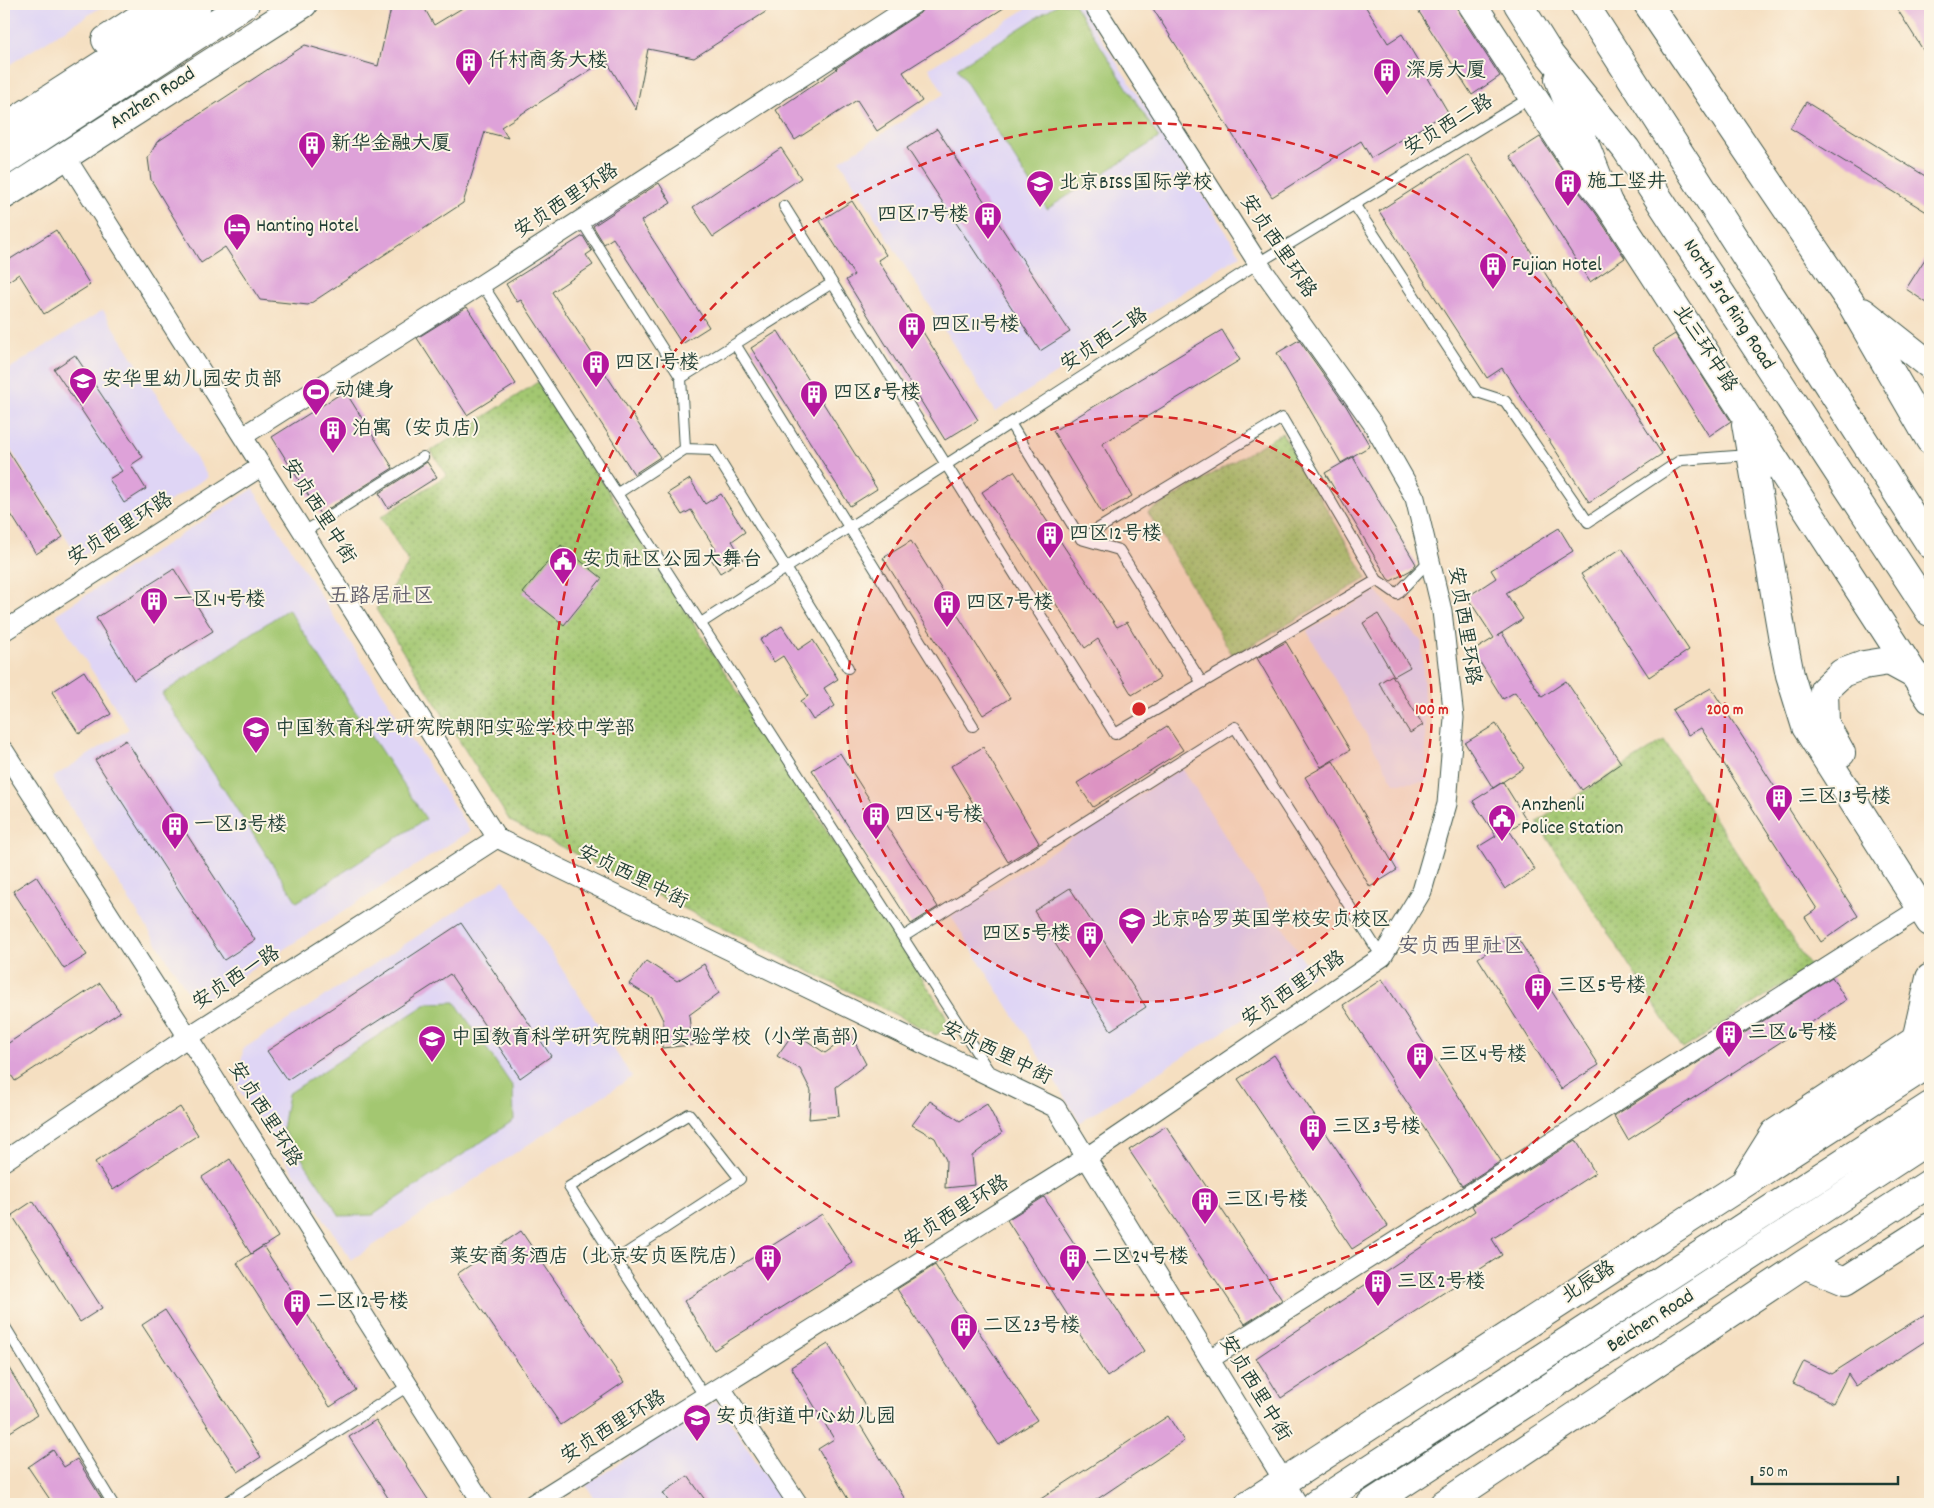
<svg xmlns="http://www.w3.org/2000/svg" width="1934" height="1508" font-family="Dekko,'LXGW WenKai TC',sans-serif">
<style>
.built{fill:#dfd5f5}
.green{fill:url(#green-dots);stroke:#618252}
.pitch{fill:#a3c771;stroke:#618252}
.building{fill:#dea2d9}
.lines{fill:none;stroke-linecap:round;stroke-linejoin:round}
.lane-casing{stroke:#3f5549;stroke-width:12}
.street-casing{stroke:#3f5549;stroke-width:21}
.secondary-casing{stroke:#3f5549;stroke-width:30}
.highway-casing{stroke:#3f5549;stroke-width:30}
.lane{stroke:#fff;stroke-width:10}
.street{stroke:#fff;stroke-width:19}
.secondary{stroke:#fff;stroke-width:28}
.highway{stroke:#fff;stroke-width:28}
.ring{fill:none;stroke:#d62828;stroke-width:2.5;stroke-dasharray:9 6}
.labels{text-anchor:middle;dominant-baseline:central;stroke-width:4;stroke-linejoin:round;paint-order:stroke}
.poi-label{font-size:20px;fill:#1f3d34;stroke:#fcf5e5;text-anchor:start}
.street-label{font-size:20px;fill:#1f3d34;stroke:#fcf5e5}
.neighbourhood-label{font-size:21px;fill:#62606e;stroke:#fcf5e5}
.centre{fill:#d62828;stroke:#fcf5e5;stroke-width:2.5}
.ring-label{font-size:15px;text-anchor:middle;font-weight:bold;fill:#d62828;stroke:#fcf5e5;stroke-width:4;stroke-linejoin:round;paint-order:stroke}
</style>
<defs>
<pattern id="green-dots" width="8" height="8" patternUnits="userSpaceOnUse" patternTransform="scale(1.25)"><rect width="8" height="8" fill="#a3c771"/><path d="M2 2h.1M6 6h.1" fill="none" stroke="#84a35e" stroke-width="1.8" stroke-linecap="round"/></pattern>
</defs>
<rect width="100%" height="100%" fill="#fcf5e5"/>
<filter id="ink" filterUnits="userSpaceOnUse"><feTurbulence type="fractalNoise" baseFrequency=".02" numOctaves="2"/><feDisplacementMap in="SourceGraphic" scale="10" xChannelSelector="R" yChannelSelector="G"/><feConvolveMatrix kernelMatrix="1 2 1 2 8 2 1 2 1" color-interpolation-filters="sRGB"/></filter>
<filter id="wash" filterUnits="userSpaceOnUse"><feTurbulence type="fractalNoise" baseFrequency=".0096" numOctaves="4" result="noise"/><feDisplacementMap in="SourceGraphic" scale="20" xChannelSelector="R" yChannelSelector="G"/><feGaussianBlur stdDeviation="1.12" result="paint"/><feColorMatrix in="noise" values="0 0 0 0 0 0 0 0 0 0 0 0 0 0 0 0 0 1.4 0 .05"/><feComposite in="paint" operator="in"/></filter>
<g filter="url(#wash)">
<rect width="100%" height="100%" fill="#f5dfc1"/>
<path class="built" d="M4,4H106L4,68Z
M1034,4H1079L1241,255L995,412L840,161L944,94L929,68Z
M103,310L208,477L79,558L4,439V372Z
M253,489L470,831L196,1005L52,778L129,729L56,614Z
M1376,591L1422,642L1427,782L1394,783L1307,631Z
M1182,768L1313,975L1080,1122L951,916Z
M504,880L632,1077L351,1260L238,1088L243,1049Z
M716,1400L784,1504H598L586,1485Z"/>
<path class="green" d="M538,382L945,1014L948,1027L936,1035L510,821L376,609L409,563L381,517L447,475L431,451Z
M1282,433L1367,578L1233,656L1148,512Z
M1664,740L1810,967L1683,1049L1537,822Z"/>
<path class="pitch" d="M1058,4H1074L1159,138L1047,209L957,68Z
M288,609L426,819L297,902L162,694Z
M455,1002L513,1087L514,1120L373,1215L340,1216L282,1129L288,1094L428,1003Z"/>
<g id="blocks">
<path class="building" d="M392,4H422L434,25L469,4H778L694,58L648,49L636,110L606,60L501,127L508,138L485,132L463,203L308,305L260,300L225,247L201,263L151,180L148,158L157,142L305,45L378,66Z
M925,4H1010L903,72L922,101L877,131L857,100L795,140L776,110L837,69L836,68L920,13Z
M1150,4H1364L1388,43L1402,34L1448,112L1371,158L1361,141L1272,197Z
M1414,4H1457L1459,13L1500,76L1472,95Z
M1894,4H1930V61Z
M1806,102L1930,179V214L1790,128Z
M937,129L1070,332L1040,351L907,148Z
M1540,137L1564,173L1595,212L1625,258L1590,282L1510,156Z
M781,148L801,178L713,237L693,207Z
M1468,154L1662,454L1589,502L1502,368L1487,378L1379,211Z
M659,183L671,203L641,221L709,327L682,344L613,238L604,244L593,226Z
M852,201L886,255L878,260L978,420L945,440L846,280L854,275L820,221Z
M56,230L90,285L44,314L19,274L4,284V263Z
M583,236L592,251L586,255L593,265L552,292L660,457L634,474L521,300L517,302L506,284Z
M1930,251V305L1906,289Z
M467,307L516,384L467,415L417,338Z
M1222,330L1240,360L1102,444L1132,496L1102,513L1053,431Z
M778,331L877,489L850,506L751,348Z
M1675,334L1731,421L1709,436L1653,348Z
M1299,340L1346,406L1370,446L1341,463L1277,353Z
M75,355L143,457L131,465L146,489L124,503L109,479L122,471L54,369Z
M345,391L393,468L320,514L272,437Z
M4,444L63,537L36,554L4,503Z
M1353,457L1416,564L1411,570L1391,581L1388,579L1325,473Z
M427,462L437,477L388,508L379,493Z
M1014,471L1117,627L1127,622L1160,678L1132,695L1098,639L1085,648L982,492Z
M690,479L705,504L721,494L745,532L732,541L743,559L720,573L708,554L716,550L691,510L682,515L668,493Z
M1559,528L1573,551L1506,593L1523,619L1497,636L1502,633L1542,697L1566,681L1621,763L1582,790L1515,692L1503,699L1473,651L1494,638L1467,597L1496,578L1491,570Z
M911,541L1010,698L983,715L883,558Z
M561,545L602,578L564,625L523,593Z
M1622,548L1689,650L1649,677L1581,574Z
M174,569L213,631L134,680L96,618Z
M1378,614L1410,667L1394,676L1363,623Z
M782,626L798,650L813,640L838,679L824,688L835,706L813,720L801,701L808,696L783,656L774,662L760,640Z
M1286,642L1350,750L1321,767L1257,658Z
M84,671L111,714L79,734L52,692Z
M1392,675L1423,725L1410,733L1379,683Z
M1711,688L1858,916L1821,942L1805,917L1817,909L1701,728L1688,735L1672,710Z
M1496,724L1524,768L1493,788L1465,743Z
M1167,726L1183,750L1093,807L1077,783Z
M126,740L255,940L224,960L95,760Z
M983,747L1039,843L1008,862L951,766Z
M840,753L938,907L911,924L812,770Z
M1333,761L1397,870L1370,887L1305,777Z
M1503,782L1526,819L1509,830L1535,870L1505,889L1478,847L1496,836L1473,801Z
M36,876L87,955L64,969L13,891Z
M1070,888L1146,1007L1111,1030L1034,911Z
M461,923L551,1056L520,1078L450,974L287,1080L267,1051Z
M1515,934L1599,1065L1561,1089L1478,958Z
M646,961L677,981L704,964L719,993L689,1015L692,1045L662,1048L663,1020L652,998L629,984Z
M1832,977L1846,1000L1628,1140L1614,1116Z
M1382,979L1501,1161L1462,1186L1343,1005Z
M100,983L120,1012L15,1081L4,1064V1046Z
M794,1032L825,1053L851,1035L866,1064L836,1087L839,1116L809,1119L811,1091L800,1069L777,1056Z
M1274,1055L1388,1226L1352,1249L1238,1079Z
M930,1101L960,1121L987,1104L1002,1133L972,1156L975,1185L945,1188L946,1160L935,1138L912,1125Z
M180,1107L198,1135L113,1190L95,1162Z
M1166,1126L1282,1300L1245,1324L1129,1150Z
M1576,1140L1595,1173L1492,1239L1502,1255L1281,1398L1256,1358L1475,1211L1472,1206Z
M230,1159L278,1237L251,1254L202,1177Z
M1044,1197L1144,1351L1107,1377L1007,1220Z
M33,1201L102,1308L80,1322L12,1215Z
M822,1214L853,1263L714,1350L684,1301Z
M521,1231L624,1382L561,1425L457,1274Z
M263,1246L356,1390L330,1407L237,1263Z
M935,1265L1037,1420L999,1445L897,1289Z
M165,1310L261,1457L238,1472L142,1325Z
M1930,1311V1338L1856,1386L1848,1374L1833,1403L1793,1383L1804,1361L1831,1374Z
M828,1344L871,1415L859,1423L908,1504H851L818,1449L834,1439L791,1367Z
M4,1360L37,1415L10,1432L4,1422Z
M1168,1416L1184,1441L1090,1504H1033Z
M376,1420L431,1504H392L349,1437Z
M53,1450L64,1467L77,1459L105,1504H53L28,1467Z
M688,1476L708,1504H670L663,1493Z"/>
</g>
</g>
<g filter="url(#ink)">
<use href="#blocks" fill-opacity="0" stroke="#3f5549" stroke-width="1"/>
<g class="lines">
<g class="lane-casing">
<path id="lane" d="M1354,204L1477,392L1505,401L1588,522L1681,460L1749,455
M784,206L1115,734L1377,580L1397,594L1430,560
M581,220L681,378
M482,284L990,1073
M735,344L973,726
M1010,423L1081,539L1282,418L1377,580
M685,449L681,378L832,283
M618,493L685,449L713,450L848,668
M304,532L423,457
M1081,539L1119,550L1202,683
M701,623L1258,263L1533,96
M903,937L1235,727L1382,957
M616,1260L740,1179L689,1114L569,1187L705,1397
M4,1325L113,1504
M224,1504L408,1386"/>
</g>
<g class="street-casing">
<path id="street" d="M65,156L497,838L1056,1108L1298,1504
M243,436L482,284L914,4
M4,631L262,466
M4,751L188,1037L483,1504
M4,1161L188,1037L497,838
M1210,1359L1913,913
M721,1388L798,1504
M533,1504L1087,1157L1382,957L1422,891L1447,804L1454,718L1442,611L1415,498L1373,424L1258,263L1093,4"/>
</g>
<g class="secondary-casing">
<path id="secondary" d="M1472,4L1576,163L1608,203L1930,699
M1648,4L1851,303L1930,440
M106,40L161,4
M4,128L197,4
M4,161L245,4
M4,195L303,4
M1863,312L1930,365
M1746,424L1783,640L1790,675L1806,727L1930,922
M1841,753L1825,724L1824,690L1842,673L1864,665L1889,661L1913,674
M1748,1176L1775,1133L1916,1040L1930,978
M1804,1264L1845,1281L1930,1227
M1249,1504L1930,1063
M1316,1504L1930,1106
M1371,1504L1930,1139
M1444,1504L1804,1264L1930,1183"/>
</g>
<g class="highway-casing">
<path id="highway" d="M1518,4L1550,55L1626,149L1930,612
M1584,4L1930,544
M1559,79L1608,203
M1913,674L1930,684"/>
</g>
<use href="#lane" class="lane"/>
<use href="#street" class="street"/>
<use href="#secondary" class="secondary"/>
<use href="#highway" class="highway"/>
</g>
</g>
<circle cx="1139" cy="709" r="293" fill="#d62828" fill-opacity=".12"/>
<g class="ring">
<circle cx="1139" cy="709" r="293"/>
<circle cx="1139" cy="709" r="586"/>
</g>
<defs>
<g id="building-pin" transform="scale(1.4375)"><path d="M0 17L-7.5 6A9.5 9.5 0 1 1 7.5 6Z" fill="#b5179e" stroke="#fcf5e5"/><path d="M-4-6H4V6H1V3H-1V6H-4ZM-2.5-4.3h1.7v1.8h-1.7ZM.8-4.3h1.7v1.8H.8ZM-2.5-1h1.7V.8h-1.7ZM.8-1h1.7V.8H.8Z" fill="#fff"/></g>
<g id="school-pin" transform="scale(1.4375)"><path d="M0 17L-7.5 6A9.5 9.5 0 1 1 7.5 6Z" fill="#b5179e" stroke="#fcf5e5"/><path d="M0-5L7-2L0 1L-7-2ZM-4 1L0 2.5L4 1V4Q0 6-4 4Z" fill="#fff"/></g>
<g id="hotel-pin" transform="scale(1.4375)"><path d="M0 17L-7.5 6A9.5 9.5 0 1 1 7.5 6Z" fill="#b5179e" stroke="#fcf5e5"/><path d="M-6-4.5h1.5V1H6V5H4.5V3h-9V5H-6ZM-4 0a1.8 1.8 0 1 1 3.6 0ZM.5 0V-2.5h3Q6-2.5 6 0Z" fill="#fff"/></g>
<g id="stadium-pin" transform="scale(1.4375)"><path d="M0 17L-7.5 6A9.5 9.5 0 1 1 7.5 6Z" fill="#b5179e" stroke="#fcf5e5"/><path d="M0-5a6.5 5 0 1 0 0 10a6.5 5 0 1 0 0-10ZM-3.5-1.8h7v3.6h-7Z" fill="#fff"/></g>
<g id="civic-pin" transform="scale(1.4375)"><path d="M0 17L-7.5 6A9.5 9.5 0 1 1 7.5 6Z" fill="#b5179e" stroke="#fcf5e5"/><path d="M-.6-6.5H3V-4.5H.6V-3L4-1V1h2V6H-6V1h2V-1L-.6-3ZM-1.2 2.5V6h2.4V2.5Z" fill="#fff"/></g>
</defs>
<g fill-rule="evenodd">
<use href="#building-pin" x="469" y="62"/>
<use href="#building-pin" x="1387" y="72"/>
<use href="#building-pin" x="312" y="145"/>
<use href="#building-pin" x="1568" y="183"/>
<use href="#school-pin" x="1040" y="184"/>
<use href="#building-pin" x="988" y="216"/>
<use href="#hotel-pin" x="237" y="227"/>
<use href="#building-pin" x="1493" y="266"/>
<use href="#building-pin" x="912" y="326"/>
<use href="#building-pin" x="596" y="364"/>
<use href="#school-pin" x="83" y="381"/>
<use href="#stadium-pin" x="316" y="392"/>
<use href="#building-pin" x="814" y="394"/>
<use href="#building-pin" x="333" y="430"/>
<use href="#building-pin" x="1050" y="535"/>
<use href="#civic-pin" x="563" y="561"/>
<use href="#building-pin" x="154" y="601"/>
<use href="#building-pin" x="947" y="604"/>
<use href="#school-pin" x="256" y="730"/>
<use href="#building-pin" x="1779" y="798"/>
<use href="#building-pin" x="876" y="816"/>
<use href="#civic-pin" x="1502" y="818"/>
<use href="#building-pin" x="175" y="826"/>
<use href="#school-pin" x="1132" y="921"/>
<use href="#building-pin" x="1090" y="935"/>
<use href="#building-pin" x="1538" y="987"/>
<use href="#building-pin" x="1729" y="1034"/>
<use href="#school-pin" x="432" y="1039"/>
<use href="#building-pin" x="1420" y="1056"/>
<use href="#building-pin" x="1313" y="1128"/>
<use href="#building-pin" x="1205" y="1201"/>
<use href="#building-pin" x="768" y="1258"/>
<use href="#building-pin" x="1073" y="1258"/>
<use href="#building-pin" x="1378" y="1283"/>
<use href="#building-pin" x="297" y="1303"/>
<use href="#building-pin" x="964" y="1327"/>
<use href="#school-pin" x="697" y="1418"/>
</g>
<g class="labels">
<g class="poi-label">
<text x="488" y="62">仟村商务大楼</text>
<text x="1406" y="72">深房大厦</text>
<text x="331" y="145">新华金融大厦</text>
<text x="1587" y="183">施工竖井</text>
<text x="1059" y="184">北京BISS国际学校</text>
<text x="969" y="216" text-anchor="end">四区17号楼</text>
<text x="256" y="227">Hanting Hotel</text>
<text x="1512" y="266">Fujian Hotel</text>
<text x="931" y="326">四区11号楼</text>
<text x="615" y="364">四区1号楼</text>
<text x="102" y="381">安华里幼儿园安贞部</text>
<text x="335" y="392">动健身</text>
<text x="833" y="394">四区8号楼</text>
<text x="352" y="430">泊寓（安贞店）</text>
<text x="1069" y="535">四区12号楼</text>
<text x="582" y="561">安贞社区公园大舞台</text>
<text x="173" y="601">一区14号楼</text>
<text x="966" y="604">四区7号楼</text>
<text x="275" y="730">中国教育科学研究院朝阳实验学校中学部</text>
<text x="1798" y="798">三区13号楼</text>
<text x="1521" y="806">Anzhenli<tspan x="1521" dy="23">Police Station</tspan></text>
<text x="895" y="816">四区4号楼</text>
<text x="194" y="826">一区13号楼</text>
<text x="1151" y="921">北京哈罗英国学校安贞校区</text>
<text x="1071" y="935" text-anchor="end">四区5号楼</text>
<text x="1557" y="987">三区5号楼</text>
<text x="1748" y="1034">三区6号楼</text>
<text x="451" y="1039">中国教育科学研究院朝阳实验学校（小学高部）</text>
<text x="1439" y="1056">三区4号楼</text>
<text x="1332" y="1128">三区3号楼</text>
<text x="1224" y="1201">三区1号楼</text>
<text x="749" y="1258" text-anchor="end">莱安商务酒店（北京安贞医院店）</text>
<text x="1092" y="1258">二区24号楼</text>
<text x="1397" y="1283">三区2号楼</text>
<text x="316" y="1303">二区12号楼</text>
<text x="983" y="1327">二区23号楼</text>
<text x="716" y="1418">安贞街道中心幼儿园</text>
</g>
<g class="street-label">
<text transform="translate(153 99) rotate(-33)">Anzhen Road</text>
<text transform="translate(1449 126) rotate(-31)">安贞西二路</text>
<text transform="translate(567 202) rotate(-33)">安贞西里环路</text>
<text transform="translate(1277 247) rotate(56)">安贞西里环路</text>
<text transform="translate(1728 305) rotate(57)">North 3rd Ring Road</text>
<text transform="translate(1105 341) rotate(-33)">安贞西二路</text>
<text transform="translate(1704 349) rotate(57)">北三环中路</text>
<text transform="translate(318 512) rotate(58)">安贞西里中街</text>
<text transform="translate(121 530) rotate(-32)">安贞西里环路</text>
<text transform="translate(1463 626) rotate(81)">安贞西里环路</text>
<text transform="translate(632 878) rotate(26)">安贞西里中街</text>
<text transform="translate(237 979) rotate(-33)">安贞西一路</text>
<text transform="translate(1294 990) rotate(-34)">安贞西里环路</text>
<text transform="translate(996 1054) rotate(26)">安贞西里中街</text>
<text transform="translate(264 1115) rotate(58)">安贞西里环路</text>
<text transform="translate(957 1213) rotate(-32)">安贞西里环路</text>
<text transform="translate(1589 1283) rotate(-33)">北辰路</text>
<text transform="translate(1651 1322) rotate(-33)">Beichen Road</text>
<text transform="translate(1254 1389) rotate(59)">安贞西里中街</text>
<text transform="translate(614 1428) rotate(-32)">安贞西里环路</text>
</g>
<g class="neighbourhood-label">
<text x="381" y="598">五路居社区</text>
<text x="1461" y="948">安贞西里社区</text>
</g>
</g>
<circle cx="1139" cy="709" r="8" class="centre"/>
<g class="ring-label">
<text x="1432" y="714">100 m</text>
<text x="1725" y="714">200 m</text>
</g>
<rect width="1934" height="1508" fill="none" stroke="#fcf5e5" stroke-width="20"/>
<path d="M1752 1476v8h146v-8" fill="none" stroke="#1f3d34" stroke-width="2.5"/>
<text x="1759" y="1476" font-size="15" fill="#1f3d34" stroke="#fcf5e5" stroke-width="4" paint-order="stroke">50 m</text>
</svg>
